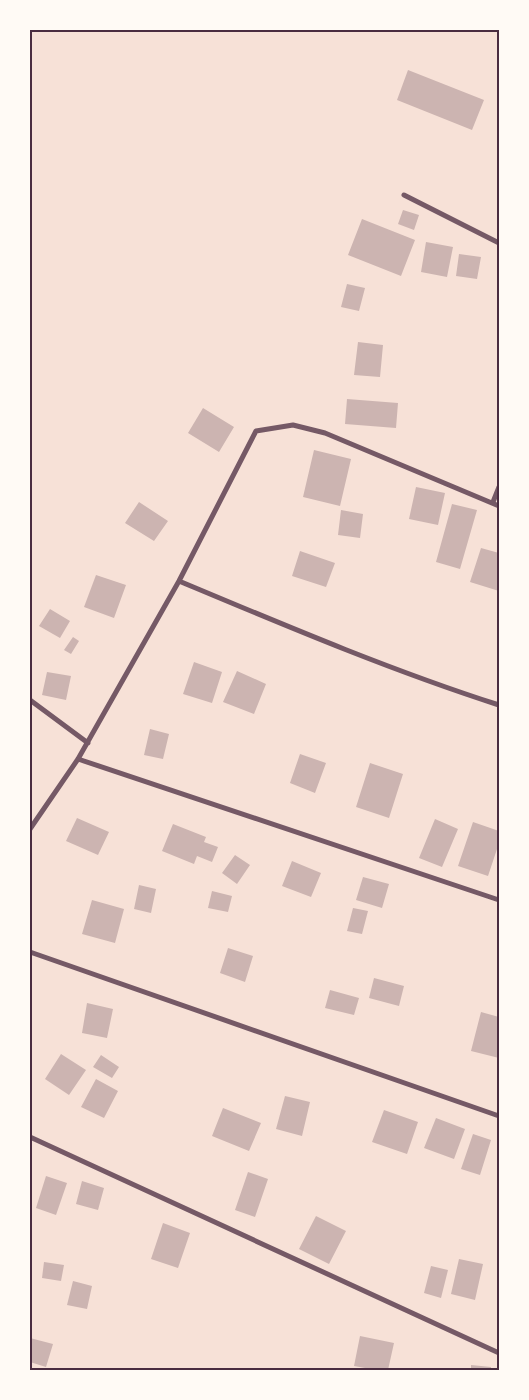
<svg xmlns="http://www.w3.org/2000/svg" width="529" height="1400" font-family="Raleway,sans-serif">
<style>
.building{fill:#ccb4b1}
.lines{fill:none;stroke-linecap:round;stroke-linejoin:round}
.minor{stroke:#755966;stroke-width:5}
.neatline{fill:none;stroke:#4a2c40;stroke-width:2}
</style>
<rect width="100%" height="100%" fill="#f7e1d7"/>
<path class="building" d="M408,70L484,100L472,130L397,100Z
M403,210L419,215L414,230L398,224Z
M362,219L415,240L401,276L348,255Z
M426,242L453,247L447,277L421,272Z
M459,254L481,257L477,279L456,276Z
M347,284L365,288L359,311L341,307Z
M358,342L383,345L380,377L354,375Z
M347,399L398,403L396,428L345,424Z
M203,408L234,427L219,452L188,433Z
M314,450L351,459L340,506L303,497Z
M416,487L445,493L438,525L409,519Z
M139,502L168,521L154,541L125,523Z
M452,504L477,510L460,569L436,562Z
M341,510L363,514L360,538L338,535Z
M481,548L499,553V591L470,582Z
M300,551L335,563L326,587L292,576Z
M96,575L126,585L114,618L84,607Z
M50,609L70,621L60,638L39,626Z
M73,637L79,641L71,654L64,650Z
M194,662L222,672L212,703L183,694Z
M237,671L266,684L254,714L223,702Z
M47,672L71,676L66,700L42,695Z
M150,729L169,734L163,759L144,755Z
M300,754L326,763L315,793L290,783Z
M370,763L403,774L389,818L356,807Z
M77,818L109,832L98,855L66,841Z
M435,819L458,829L442,867L419,858Z
M473,822L499,831V843L488,876L458,866Z
M173,824L206,837L204,842L218,847L212,862L197,856L194,864L162,851Z
M235,855L250,865L237,884L222,873Z
M292,861L321,873L311,897L282,886Z
M363,877L389,884L382,908L356,900Z
M139,885L156,889L151,913L134,909Z
M212,891L232,896L228,912L208,908Z
M92,900L124,909L115,943L82,934Z
M353,908L368,911L362,934L347,931Z
M228,948L253,956L245,982L220,973Z
M374,978L404,986L399,1006L369,998Z
M330,990L359,998L354,1015L325,1008Z
M87,1003L113,1009L107,1038L82,1033Z
M481,1012L499,1017V1058L471,1051Z
M61,1054L86,1070L69,1095L45,1079Z
M101,1055L119,1067L112,1078L93,1067Z
M96,1079L118,1091L104,1118L81,1107Z
M285,1096L310,1102L302,1136L276,1129Z
M223,1108L261,1123L249,1151L212,1136Z
M384,1110L418,1122L407,1154L372,1142Z
M436,1118L465,1129L454,1159L424,1148Z
M473,1134L491,1140L480,1175L461,1169Z
M248,1172L268,1179L255,1217L235,1210Z
M46,1176L67,1183L56,1215L36,1208Z
M82,1181L104,1188L98,1210L76,1204Z
M316,1216L346,1231L329,1264L299,1249Z
M163,1223L190,1233L178,1268L151,1259Z
M459,1259L483,1264L475,1300L451,1294Z
M44,1262L64,1265L61,1281L42,1278Z
M431,1266L448,1270L441,1298L424,1293Z
M73,1281L92,1286L87,1309L67,1305Z
M360,1336L394,1343L388,1370H376L354,1366Z
M30,1338L53,1344L46,1367L30,1362Z
M471,1365L491,1367V1370H471Z"/>
<g class="lines">
<path class="minor" d="M404,195L499,243
M493,502L499,487
M179,581C284,625 390,670 499,705
M30,700L88,743
M78,759L499,900
M30,829L78,759L179,581L256,431L293,425L325,433L499,506
M30,952L499,1116
M30,1137L499,1353"/>
</g>
<rect width="529" height="1400" fill="none" stroke="#fffaf5" stroke-width="62"/>
<rect x="31" y="31" width="467" height="1338" class="neatline"/>
</svg>
